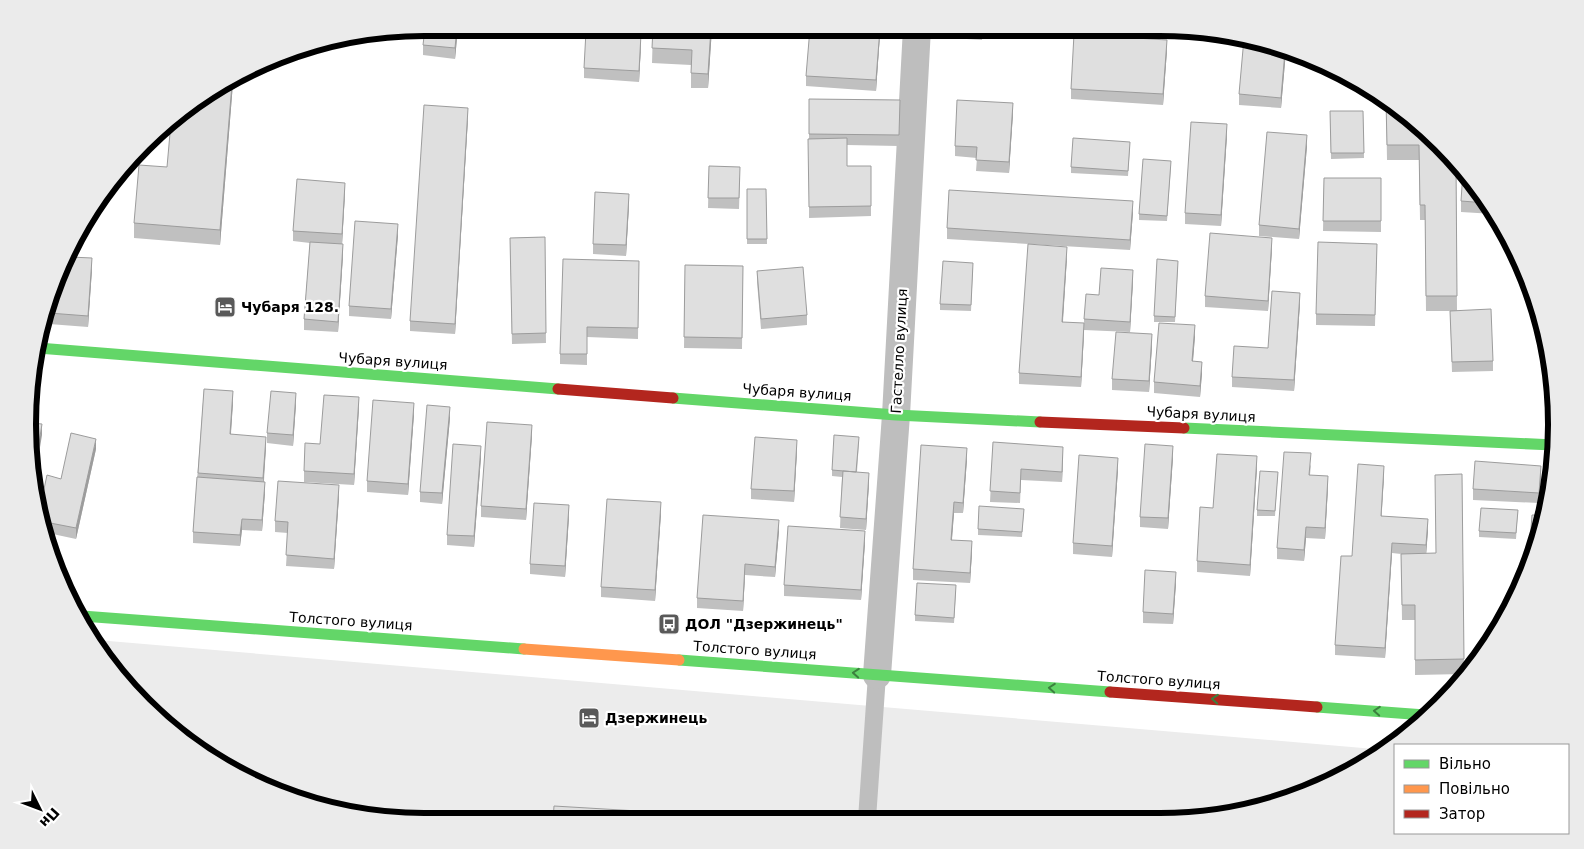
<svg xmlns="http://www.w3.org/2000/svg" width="1584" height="849" font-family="'DejaVu Sans',sans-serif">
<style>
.green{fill:#ececec}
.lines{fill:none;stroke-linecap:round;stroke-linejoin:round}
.lane{stroke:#bebebe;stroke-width:18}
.street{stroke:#bebebe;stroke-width:28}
.fast{stroke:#63d668;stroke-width:11}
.slow{stroke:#ff974d;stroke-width:11}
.jam{stroke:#b3261e;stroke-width:11}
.wall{fill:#c0c0c0}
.shaded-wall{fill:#9c9c9c}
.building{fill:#dfdfdf;stroke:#9c9c9c}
.oneway{stroke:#3b803e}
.labels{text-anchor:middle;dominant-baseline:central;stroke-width:4.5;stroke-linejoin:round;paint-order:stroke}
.poi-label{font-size:14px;font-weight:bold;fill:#000;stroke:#fff;text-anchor:start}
.street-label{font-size:14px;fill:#000;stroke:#fff}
.rim{fill:none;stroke:#000;stroke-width:6}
</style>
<rect width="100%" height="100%" fill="#fff"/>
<path class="green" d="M97,640L1386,750L1380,755L1287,800L1211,818L399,821L321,808L226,768L126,686Z"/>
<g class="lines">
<path class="lane" d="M867,819L877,675"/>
<path class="street" d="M877,675L896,415L917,28"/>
<path class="fast" d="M38,348L558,389
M673,398L896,415L1040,422
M1184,428L1554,445
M82,616L524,649
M679,660L1110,692
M1317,707L1425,715"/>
<path class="slow" d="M524,649L679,660"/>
<path class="jam" d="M558,389L673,398
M1040,422L1184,428
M1110,692L1317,707"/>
</g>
<path class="wall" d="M458,28L455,59L423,55V45Z
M653,28H712L708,88H691V65L652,63Z
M951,28H983L982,40L951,38Z
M880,34L876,91L806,86V76Z
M641,45L639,82L584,78V68Z
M1167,50L1163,105L1071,99V89Z
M1286,51L1281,108L1239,105V94Z
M233,83L220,245L134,238V223L167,167Z
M809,99L900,100L899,146L847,145V166H871V216L809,218Z
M1386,101L1456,163L1457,310L1493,361V371L1452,372L1450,311H1426L1425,220H1420L1419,160H1387Z
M1330,111H1363L1364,158L1331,159Z
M1013,113L1009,173L976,171L977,158L955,156V146Z
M468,118L455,334L410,331V321Z
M1227,135L1221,226L1185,224V213Z
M1307,146L1299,239L1259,236V225Z
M1130,147L1128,176L1071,173V167Z
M709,166L740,178L739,209L708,208Z
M1171,166L1167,221L1139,220V214Z
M1324,178H1381V232L1323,231Z
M1474,183L1494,214L1461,212V201Z
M747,189H766L767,244H747Z
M105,192L104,210L92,209L94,204Z
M345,193L342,244L343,255L338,332L304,330V319L310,243L293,241V231Z
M629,205L626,256L593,254V244Z
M1133,212L1130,250L947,239V228Z
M398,235L391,319L349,316V306Z
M545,237L546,343L512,344L510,238Z
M1377,244L1375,326L1316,325V314Z
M1272,248L1268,311L1205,307V296Z
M1067,257L1063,322L1084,334L1081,387L1019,384V373Z
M639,261L638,339L587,337V365L560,364V354Z
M685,265L743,266L742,349L684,348Z
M1178,266L1175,322H1154V316Z
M973,268L971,311L940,310V304Z
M92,269L88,327L49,324V313Z
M757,271L807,315V325L761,329L757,282Z
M1133,281L1130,332L1084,330V319L1099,295Z
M1300,303L1294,391L1232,387V377L1268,348Z
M1195,336L1193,361L1202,373L1200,397L1154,393V382Z
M1152,345L1149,392L1112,390V379Z
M204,389L233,402L231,434L266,447L264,481L265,492L262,531L242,530L240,546L193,543V532Z
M296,404L293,446L267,443V433Z
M359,407L354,485L304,482V471L320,444Z
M414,414L408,495L367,492V481Z
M450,418L442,504L420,502V492Z
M532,435L526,520L481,517V506Z
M859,442L857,472L869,483L866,530L840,528L842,477L832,476V470Z
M993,442L1063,457L1062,482L1021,480L1020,503L990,502Z
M96,449L76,539L48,533L41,503Z
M797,451L794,502L751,499V489Z
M481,457L474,547L447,545V535Z
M1173,457L1168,529L1140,527V517Z
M967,459L963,513H954L952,540L972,552L970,583L913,580V569Z
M1311,464L1310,475L1328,487L1325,539L1306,538L1304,561L1277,559V548Z
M1257,467L1250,576L1197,572V561L1213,508Z
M1118,469L1112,557L1073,554V543Z
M1278,472L1275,516H1257V510Z
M1462,474L1464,674L1415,675V620H1402L1401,554L1392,553L1385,658L1335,655V645L1352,556L1384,476L1381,516L1428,530L1426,554L1436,553Z
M1541,476L1539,503L1473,500V489Z
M339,496L334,569L286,566L288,533L275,532V521Z
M1024,509L1022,537L978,535V529Z
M1518,510L1516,539L1479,537V531Z
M661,513L655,601L601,597V587Z
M569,516L565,577L530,574V564Z
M779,531L775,577L745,575L743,611L697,608V598Z
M865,542L861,600L784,596V585Z
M1176,583L1173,624L1143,623V612Z
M956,591L954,623L915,621V615Z"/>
<path class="shaded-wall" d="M457,28H458L455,59V48Z
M711,28H712L708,88V74Z
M880,28V34L876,91V80Z
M641,34V45L639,82V71Z
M1167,40V50L1163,105V94Z
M1285,51H1286L1281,108V98Z
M233,83L220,245V230L232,84Z
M1013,103V113L1009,173V162Z
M468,108V118L455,334V324Z
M1227,124V135L1221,226V215Z
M1307,135V146L1299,239V229Z
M345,183V193L342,245V234Z
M629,194V205L626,256V245Z
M1133,201V212L1130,250V240Z
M398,224V235L391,319V309Z
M1272,238V248L1268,311V301Z
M343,244V255L338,332V322Z
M1067,247V257L1062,333V322Z
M92,258V269L88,327V316Z
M1133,270V281L1130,332V322Z
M1300,293V303L1294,391V380Z
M1084,323V334L1081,387V377Z
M1195,325V336L1192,372V361Z
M1152,334V345L1149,392V381Z
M1202,362V373L1200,397V386Z
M233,391V402L230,445V434Z
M296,393V404L293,446V435Z
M359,397V407L354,485V474Z
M414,403V414L408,495V484Z
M450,407V418L442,504V493Z
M42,424V435L35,478L34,474Z
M532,425V435L526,520V509Z
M266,437V447L263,489V478Z
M96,439V449L76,539V528Z
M797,440V451L794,502V491Z
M481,446V457L474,547V536Z
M1173,446V457L1168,529V518Z
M1063,447V457L1062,482V472Z
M967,448V459L963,513V503Z
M1257,456V467L1250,576V565Z
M1118,458V469L1112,557V546Z
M1384,466V476L1381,526V516Z
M1541,466V476L1539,503V493Z
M869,473V483L866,530V519Z
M1328,476V487L1325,539V528Z
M265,482V492L262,531V520Z
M339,485V496L334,569V559Z
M661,502V513L655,601V590Z
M954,502V513L951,550V540Z
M569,505V516L565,577V566Z
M242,519V530L240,546V535Z
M1428,519V530L1426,556V545Z
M779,520V531L775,577V567Z
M1306,527V538L1304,561V550Z
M865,531V542L861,600V590Z
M972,541V552L970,583V573Z
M1392,543V553L1385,658V648Z
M745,564V575L743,611V601Z
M1176,572V583L1173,624V614Z"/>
<path class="building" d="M425,28H457L455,48L423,45Z
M653,28H711L708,74L691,73L692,50L652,48Z
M810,28H880L876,80L806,76Z
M959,28H982V30Z
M586,31L641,34L639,71L584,68Z
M1074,34L1167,40L1163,94L1071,89Z
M1244,38L1263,41L1285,51L1281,98L1239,94Z
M232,84L220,230L134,223L139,165L167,167L171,122L183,110Z
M809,99L900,100L899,135L809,134Z
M957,100L1013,103L1009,162L976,160L977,147L955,146Z
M1386,101L1421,126L1456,163L1457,296H1426L1425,205H1420L1419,145H1387Z
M424,105L468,108L455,324L410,321Z
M1330,111H1363L1364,153H1331Z
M1191,122L1227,124L1221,215L1185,213Z
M1267,132L1307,135L1299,229L1259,225Z
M847,138V166H871V206L809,207L808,139Z
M1073,138L1130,142L1128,171L1071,167Z
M1143,159L1171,161L1167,216L1139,214Z
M709,166L740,167L739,198H708Z
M1463,171L1474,183L1487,203L1461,201Z
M1324,178H1381V221H1323Z
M297,179L345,183L342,234L293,231Z
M747,189H766L767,239H747Z
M949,190L1133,201L1130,240L947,228Z
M595,192L629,194L626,245L593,244Z
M105,193L104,199H99Z
M355,221L398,224L391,309L349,306Z
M1210,233L1272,238L1268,301L1205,296Z
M545,237L546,333L512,334L510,238Z
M310,242L343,244L338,322L304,319Z
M1318,242L1377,244L1375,315L1316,314Z
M1028,244L1067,247L1062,322L1084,323L1081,377L1019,373Z
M70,257L92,258L88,316L49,313L50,303Z
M563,259L639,261L638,328L587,327V354H560Z
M1157,259L1178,261L1175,317L1154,316Z
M943,261L973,263L971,305L940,304Z
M685,265L743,266L742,338L684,337Z
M803,267L807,315L761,319L757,271Z
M1101,268L1133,270L1130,322L1084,319L1086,294L1099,295Z
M1272,291L1300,293L1294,380L1232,377L1234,346L1268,348Z
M1491,309L1493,361L1452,362L1450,311Z
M1159,323L1195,325L1192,361L1202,362L1200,386L1154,382Z
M1116,332L1152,334L1149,381L1112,379Z
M204,389L233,391L230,434L266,437L263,478L198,473Z
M271,391L296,393L293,435L267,433Z
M324,395L359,397L354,474L304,471L305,443L320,444Z
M373,400L414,403L408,484L367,481Z
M427,405L450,407L442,493L420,492Z
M487,422L532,425L526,509L481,506Z
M31,423L42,424L34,474L28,451Z
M71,433L96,439L76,528L45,522L41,503L47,475L61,479Z
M834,435L859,437L856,472L832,470Z
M755,437L797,440L794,491L751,489Z
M993,442L1063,447L1062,472L1021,469L1020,493L990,491Z
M453,444L481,446L474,536L447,535Z
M1145,444L1173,446L1168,518L1140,517Z
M921,445L967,448L963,503L954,502L951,540L972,541L970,573L913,569Z
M1284,452L1311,453L1309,475L1328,476L1325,528L1306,527L1304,550L1277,548Z
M1217,454L1257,456L1250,565L1197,561L1200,507L1213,508Z
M1079,455L1118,458L1112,546L1073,543Z
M1475,461L1541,466L1539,493L1473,489Z
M1358,464L1384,466L1381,516L1428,519L1426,545L1392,543L1385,648L1335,645L1341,556H1352Z
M843,471L869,473L866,519L840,517Z
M1260,471L1278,472L1275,511L1257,510Z
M1462,474L1464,659L1415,660V605H1402L1401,554L1436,553L1435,475Z
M197,477L265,482L262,520L242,519L240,535L193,532Z
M278,481L339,485L334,559L286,555L288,522L275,521Z
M607,499L661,502L655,590L601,587Z
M534,503L569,505L565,566L530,564Z
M979,506L1024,509L1022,532L978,529Z
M1481,508L1518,510L1516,533L1479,531Z
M703,515L779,520L775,567L745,564L743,601L697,598Z
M1532,515H1544L1536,552L1528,568Z
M788,526L865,531L861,590L784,585Z
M1145,570L1176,572L1173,614L1143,612Z
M917,583L956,585L954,618L915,615Z
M554,806L638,811V820H553Z"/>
<defs><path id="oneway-chevron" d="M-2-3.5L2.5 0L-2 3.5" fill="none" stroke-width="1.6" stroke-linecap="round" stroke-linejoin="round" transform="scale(1.25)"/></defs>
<g class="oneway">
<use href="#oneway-chevron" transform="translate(856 673) rotate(-176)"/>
<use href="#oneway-chevron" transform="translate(1052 688) rotate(-176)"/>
<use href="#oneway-chevron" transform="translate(1215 699) rotate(-176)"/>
<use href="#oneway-chevron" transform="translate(1377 711) rotate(-176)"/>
</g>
<defs>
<g id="hotel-square" transform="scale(1.125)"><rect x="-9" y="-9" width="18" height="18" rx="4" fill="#595959" stroke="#fff"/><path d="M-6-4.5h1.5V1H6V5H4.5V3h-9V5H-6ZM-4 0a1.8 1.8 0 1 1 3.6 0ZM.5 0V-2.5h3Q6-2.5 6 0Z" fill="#fff"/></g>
<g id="bus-square" transform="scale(1.125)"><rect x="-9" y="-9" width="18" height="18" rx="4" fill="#595959" stroke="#fff"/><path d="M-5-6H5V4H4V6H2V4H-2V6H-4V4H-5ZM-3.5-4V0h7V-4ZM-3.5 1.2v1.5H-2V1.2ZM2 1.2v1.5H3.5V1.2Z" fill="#fff"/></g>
</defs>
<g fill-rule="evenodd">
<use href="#hotel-square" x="225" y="307"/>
<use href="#bus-square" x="669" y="624"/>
<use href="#hotel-square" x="589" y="718"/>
</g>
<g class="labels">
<g class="poi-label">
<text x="241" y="307">Чубаря 128.</text>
<text x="685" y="624">ДОЛ "Дзержинець"</text>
<text x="605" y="718">Дзержинець</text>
</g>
<g class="street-label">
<text transform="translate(899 351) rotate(-87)">Гастелло вулиця</text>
<text transform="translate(393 361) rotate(4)">Чубаря вулиця</text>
<text transform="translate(797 392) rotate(4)">Чубаря вулиця</text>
<text transform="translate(1201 414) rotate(3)">Чубаря вулиця</text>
<text transform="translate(351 621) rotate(4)">Толстого вулиця</text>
<text transform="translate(755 650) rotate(4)">Толстого вулиця</text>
<text transform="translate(1159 680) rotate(4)">Толстого вулиця</text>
</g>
</g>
<path d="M0 0H1584V849H0ZM424 36H1160A388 388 0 0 1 1548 424V425A388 388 0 0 1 1160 813H424A388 388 0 0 1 36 425V424A388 388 0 0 1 424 36Z" fill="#ebebeb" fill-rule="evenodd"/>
<path class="rim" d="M424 36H1160A388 388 0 0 1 1548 424V425A388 388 0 0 1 1160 813H424A388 388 0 0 1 36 425V424A388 388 0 0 1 424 36Z"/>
<rect x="1394" y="744" width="175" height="90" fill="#ffffff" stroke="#999999"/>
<rect x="1404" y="760" width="25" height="8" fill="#63d668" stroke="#999999"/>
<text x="1439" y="769" font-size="15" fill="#000000">Вільно</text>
<rect x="1404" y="785" width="25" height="8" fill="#ff974d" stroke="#999999"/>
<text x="1439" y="794" font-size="15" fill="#000000">Повільно</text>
<rect x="1404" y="810" width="25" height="8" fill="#b3261e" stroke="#999999"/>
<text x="1439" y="819" font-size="15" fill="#000000">Затор</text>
<g transform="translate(40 809) rotate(132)" stroke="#ffffff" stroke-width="4" paint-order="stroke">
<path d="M0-4L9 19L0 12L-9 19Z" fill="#000000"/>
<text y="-8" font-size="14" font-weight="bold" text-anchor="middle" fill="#000000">Пн</text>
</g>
</svg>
